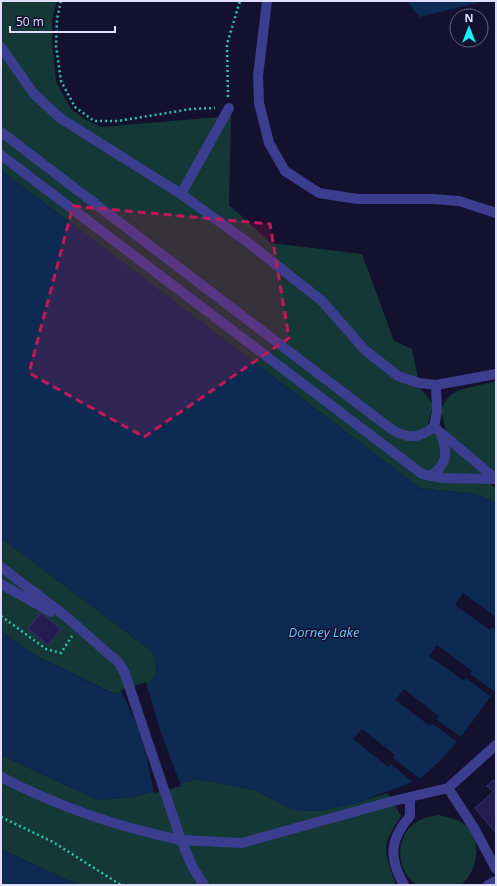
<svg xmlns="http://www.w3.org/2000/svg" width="497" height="886" font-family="'Open Sans',sans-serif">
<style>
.green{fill:#143835}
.water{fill:#0c2a52}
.pier{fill:#14112e}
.building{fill:#241c50;stroke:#392e7c}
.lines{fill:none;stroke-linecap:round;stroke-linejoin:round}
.path{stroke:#2dc4b2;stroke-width:2.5;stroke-dasharray:2 3;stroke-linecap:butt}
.minor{stroke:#3b3d8e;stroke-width:10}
.marked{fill:#c2185b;fill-opacity:0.2;stroke:#c2185b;stroke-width:3;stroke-dasharray:8 5;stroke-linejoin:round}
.labels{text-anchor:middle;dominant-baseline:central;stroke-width:3;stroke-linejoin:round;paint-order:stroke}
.water-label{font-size:13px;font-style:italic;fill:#6cc4ff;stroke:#14112e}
</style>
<rect width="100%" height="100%" fill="#14112e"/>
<path class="green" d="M1,1H57L52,19V42L56,82L71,109L86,120L101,127L231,116L229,205L271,243L362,254L394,341L412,349L420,388L432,403V409L428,423L485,475L490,484L496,488V503L476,494L420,488L1,170Z
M496,381V475L446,431L441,412L444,403L450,395L459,390Z
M1,538L150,650L154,656L157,672L150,683L115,694L34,655L1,631Z
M1,755L98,800L132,797L197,779L255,790L293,810L319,811L356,803L388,793L401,816C380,848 384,850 396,885H78L1,849Z
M439,815C445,817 452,818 457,820C484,832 480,869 461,885H417C396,871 394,838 415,823C423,818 430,816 439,815Z"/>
<path class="water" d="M407,1H486L419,17Z
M1,170L420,488L476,494L496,503V689L457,742L440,761L423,776L413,782L356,803L319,811L293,810L255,790L197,779L132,797L98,800L1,755V631L34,655L114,694L150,683L157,672L154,656L150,650L1,538Z
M1,849L78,885H1Z"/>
<path class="pier" d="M463,593L496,617V630L492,627L490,630L455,605Z
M437,645L472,671L470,674L494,691L490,696L466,678L464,681L429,656Z
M146,682L160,730L181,786L154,793L146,754L137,726L121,690Z
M404,689L439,716L436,719L461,737L457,742L433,724L430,726L395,700Z
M362,729L395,755L393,758L419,778L413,782L391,764L388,767L353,739Z"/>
<path class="building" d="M41,613L61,629L48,645L28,629Z
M493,780L496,781V833L475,808L493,792L487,786Z"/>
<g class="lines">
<path class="path" d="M61,1L57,19L56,46L61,81L75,107L94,121H118L191,109L215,108
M228,97L227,44L240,1
M1,616L46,649L61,653L72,636
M1,817L53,842L121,885"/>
<path class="minor" d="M267,1L258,76L259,103L269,143L285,171L319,193L357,199H433L459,201L496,213
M1,47L34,94L60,118L181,194L250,244L322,301L365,350L398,376L419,383L436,385L496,374
M1,132L391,429C408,439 418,439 434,427L437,411L436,385
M1,155L422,474L443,478L496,479
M181,194L229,108
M434,427L496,479
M430,476C449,464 447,453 441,433
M1,567L63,614L119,663L125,674L181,840L242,843L393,801L448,788L496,745
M1,584L51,612
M1,777C56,806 121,828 181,840L193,868L204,885
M448,788L474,828L496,869
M404,885C388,857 390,839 410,816V798
M488,885L496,881"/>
</g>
<path class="marked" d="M73,206L270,224L289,338L144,437L29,373Z"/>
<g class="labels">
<g class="water-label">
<text x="324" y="632">Dorney Lake</text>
</g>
</g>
<rect width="497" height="886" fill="none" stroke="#e0deff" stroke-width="4"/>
<g transform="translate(469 28)"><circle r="19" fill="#14112e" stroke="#666382"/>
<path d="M0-3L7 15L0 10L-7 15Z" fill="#0af5ff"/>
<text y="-6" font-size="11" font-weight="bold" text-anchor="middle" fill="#e0deff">N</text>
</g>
<path d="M10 26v6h105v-6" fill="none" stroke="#e0deff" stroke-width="2"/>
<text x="16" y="26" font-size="12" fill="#e0deff" stroke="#14112e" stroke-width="3" paint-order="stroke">50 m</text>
</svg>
